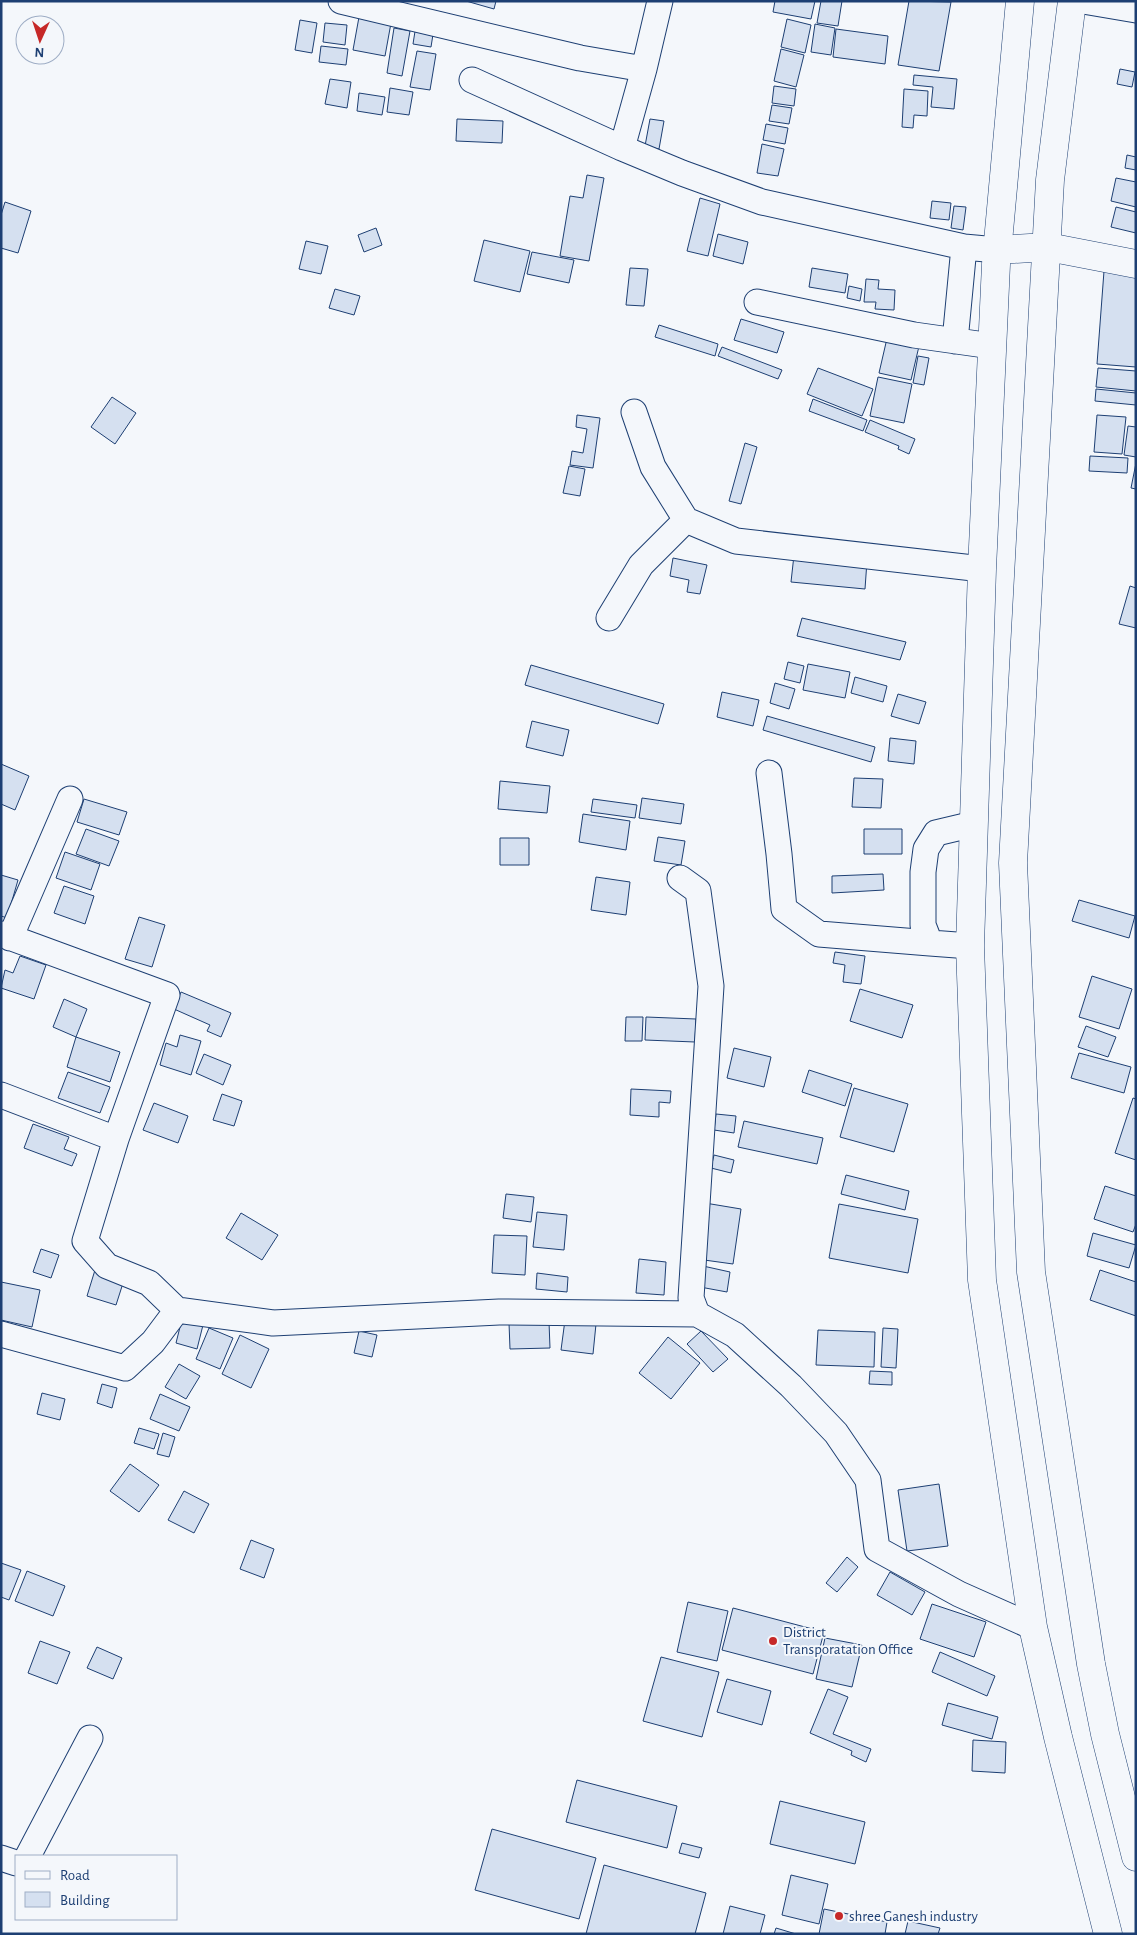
<svg xmlns="http://www.w3.org/2000/svg" width="1137" height="1935" font-family="'Alegreya Sans',sans-serif">
<style>
.building{fill:#d5e0f0;stroke:#1d3f73}
.lines{fill:none;stroke-linecap:round;stroke-linejoin:round}
.minor-casing{stroke:#1d3f73;stroke-width:27}
.major-casing{stroke:#1d3f73;stroke-width:29}
.highway-casing{stroke:#1d3f73;stroke-width:29}
.minor{stroke:#f4f7fb;stroke-width:25}
.major{stroke:#f4f7fb;stroke-width:28}
.highway{stroke:#f4f7fb;stroke-width:28}
.poi-dot{fill:#c62828;stroke:#f4f7fb;stroke-width:2}
.labels{text-anchor:middle;dominant-baseline:central;stroke-width:4;stroke-linejoin:round;paint-order:stroke}
.poi-label{font-size:15px;fill:#1d3f73;stroke:#f4f7fb;text-anchor:start}
</style>
<rect width="100%" height="100%" fill="#f4f7fb"/>
<path class="building" d="M466,1H496L494,9Z
M775,1H815L811,19L773,12Z
M821,1H842L838,26L817,23Z
M909,1L951,2L939,71L898,65Z
M359,17L391,23L385,56L353,50Z
M787,19L811,25L805,53L781,47Z
M300,20L317,23L312,53L295,50Z
M325,23L347,25L345,45L323,42Z
M815,24L835,28L831,55L811,52Z
M416,25L434,28L431,47L413,44Z
M394,28L410,31L402,76L387,73Z
M836,29L888,36L885,64L833,57Z
M321,46L348,49L346,65L319,62Z
M781,49L804,55L796,87L774,81Z
M417,51L436,54L430,90L410,87Z
M1120,69L1135,72L1132,87L1117,84Z
M914,75L957,79L954,109L931,107L933,87L913,85Z
M330,79L351,82L347,108L325,104Z
M774,86L796,89L794,106L772,103Z
M390,88L413,92L409,115L387,112Z
M904,89L928,91L927,116L914,115L913,128L902,127Z
M359,93L385,97L382,115L357,111Z
M772,105L792,108L789,124L769,121Z
M457,119L503,121L502,143L456,141Z
M650,119L664,121L659,149L645,146Z
M766,124L788,128L785,144L763,140Z
M762,144L784,149L778,176L757,173Z
M1127,155L1136,157V170L1125,168Z
M587,175L604,178L589,261L560,256L570,196L583,198Z
M1116,178L1136,182V207L1111,201Z
M700,198L720,204L708,256L687,251Z
M932,201L951,203L949,220L930,218Z
M5,202L31,211L18,253L1,248V215Z
M954,206L966,207L963,230L951,228Z
M1116,207L1136,212V233L1111,227Z
M376,228L382,245L364,252L358,235Z
M718,234L748,242L743,264L713,256Z
M484,240L530,251L520,292L474,281Z
M306,241L328,246L321,274L299,269Z
M532,252L574,260L569,283L527,274Z
M630,268L648,269L644,306L626,305Z
M812,268L848,274L845,293L809,287Z
M1104,271L1136,274V367L1097,364Z
M866,279L879,280L878,289L895,290L894,310L875,309L876,302H864Z
M849,286L862,289L860,301L847,298Z
M335,289L360,296L354,315L329,308Z
M741,319L784,332L777,353L734,340Z
M659,325L718,344L715,356L655,337Z
M888,334L920,342L911,380L879,373Z
M722,347L782,370L778,379L718,356Z
M918,356L929,358L924,385L913,383Z
M818,368L873,389L862,416L807,394Z
M1098,368L1136,371V391L1096,387Z
M878,377L912,384L904,423L870,416Z
M1096,389L1136,393V405L1095,401Z
M112,397L136,413L115,444L91,427Z
M813,399L867,420L863,431L809,411Z
M577,415L600,418L593,468L570,465L572,451L583,453L587,429L576,427Z
M1097,415L1126,417L1122,454L1094,452Z
M870,420L915,439L909,454L898,449L899,446L865,432Z
M1128,426L1136,427V457L1124,455Z
M745,443L757,447L741,504L729,501Z
M1090,456L1128,458L1127,473L1089,471Z
M1136,463V489L1131,488Z
M569,466L585,469L580,496L563,493Z
M794,555L867,561L865,589L791,582Z
M673,558L707,565L700,594L687,592L689,580L670,576Z
M1130,586L1136,588V628L1119,624Z
M802,618L906,642L900,660L797,636Z
M788,662L804,666L800,683L784,679Z
M808,664L850,672L845,698L803,690Z
M531,665L664,704L658,724L525,685Z
M855,677L887,686L883,702L851,693Z
M775,683L795,689L789,709L770,703Z
M722,692L759,700L753,726L717,717Z
M898,694L926,702L919,724L891,716Z
M767,716L875,747L871,762L763,730Z
M532,721L569,730L563,756L526,747Z
M890,738L916,741L914,764L888,761Z
M1,764L29,776L15,810L1,804Z
M854,778L883,779L881,808L852,807Z
M500,781L550,786L547,813L498,809Z
M642,798L684,804L681,824L639,818Z
M84,799L127,812L119,835L77,822Z
M593,799L637,805L635,818L591,812Z
M583,814L630,821L626,850L579,842Z
M86,829L119,841L109,866L76,854Z
M864,829H902V854H864Z
M658,837L685,841L681,865L654,861Z
M500,838H529V865H500Z
M65,852L100,864L91,890L56,878Z
M883,874L884,890L832,893V876Z
M1,875L18,880L7,918L1,916Z
M596,877L630,882L626,915L591,910Z
M64,886L94,896L85,924L54,913Z
M1079,900L1135,916L1129,938L1072,921Z
M139,917L165,925L152,967L125,959Z
M835,952L865,956L861,984L843,982L845,965L833,963Z
M20,956L46,965L34,999L1,988L5,970L13,973Z
M1092,976L1132,989L1119,1029L1079,1017Z
M860,989L913,1005L902,1038L850,1021Z
M181,992L231,1013L221,1037L207,1031L210,1025L174,1009Z
M64,999L87,1009L76,1037L53,1027Z
M626,1017H643L642,1041H625Z
M646,1017L696,1019L695,1042L645,1040Z
M1086,1026L1116,1037L1108,1057L1078,1047Z
M180,1035L201,1041L191,1075L160,1065L166,1043L177,1047Z
M76,1037L120,1052L110,1082L67,1067Z
M734,1048L771,1057L764,1087L727,1078Z
M1079,1053L1131,1067L1124,1093L1071,1078Z
M204,1054L231,1065L223,1085L196,1073Z
M809,1070L852,1084L845,1106L802,1092Z
M68,1072L110,1087L100,1113L58,1098Z
M854,1088L908,1104L894,1152L840,1137Z
M631,1089L671,1091L670,1103L659,1102V1117L630,1115Z
M222,1094L242,1101L234,1126L213,1120Z
M1133,1098L1136,1099V1160L1115,1153Z
M154,1103L188,1116L178,1143L143,1130Z
M716,1114L736,1116L734,1133L714,1130Z
M744,1121L823,1138L817,1164L738,1147Z
M33,1124L69,1137L64,1149L77,1154L72,1166L24,1148Z
M714,1155L734,1160L731,1173L711,1168Z
M846,1175L909,1191L905,1210L841,1194Z
M1105,1186L1136,1196V1224L1133,1232L1094,1219Z
M506,1194L534,1197L531,1222L503,1218Z
M705,1203L741,1209L733,1264L697,1259Z
M839,1204L918,1219L908,1273L829,1258Z
M537,1212L567,1215L564,1250L533,1247Z
M241,1213L278,1235L262,1260L226,1238Z
M1093,1233L1136,1245L1129,1268L1087,1256Z
M494,1235L527,1236L525,1275L492,1273Z
M41,1249L59,1255L51,1278L33,1272Z
M639,1259L666,1262L664,1295L636,1293Z
M703,1266L730,1272L727,1292L700,1287Z
M95,1270L124,1280L116,1305L87,1296Z
M1100,1270L1136,1282V1316L1090,1300Z
M537,1273L568,1277L567,1292L536,1289Z
M1,1282L40,1290L32,1327L1,1320Z
M182,1319L203,1325L197,1349L176,1343Z
M565,1320L596,1324L593,1354L561,1350Z
M549,1322L550,1348L510,1349L509,1323Z
M209,1328L233,1338L220,1369L196,1359Z
M883,1328L898,1329L896,1368L881,1367Z
M818,1330L875,1332L874,1367L816,1365Z
M359,1331L377,1335L372,1357L354,1353Z
M701,1331L728,1359L713,1372L687,1344Z
M240,1335L269,1349L251,1388L222,1374Z
M668,1337L700,1363L671,1399L639,1373Z
M179,1364L200,1376L186,1399L165,1387Z
M870,1371L892,1372V1385L869,1384Z
M102,1384L117,1388L112,1408L97,1403Z
M42,1393L65,1399L60,1420L37,1414Z
M160,1394L190,1407L179,1431L150,1419Z
M139,1428L159,1434L154,1449L134,1443Z
M163,1433L175,1437L169,1457L157,1454Z
M130,1464L159,1485L139,1512L110,1491Z
M939,1484L948,1546L907,1551L898,1490Z
M184,1491L209,1504L194,1533L168,1520Z
M251,1540L274,1549L264,1578L240,1569Z
M847,1557L858,1567L837,1592L826,1583Z
M1,1563L21,1570L9,1600L1,1597Z
M27,1571L65,1586L53,1616L15,1601Z
M890,1572L925,1592L912,1615L877,1595Z
M688,1602L728,1611L717,1661L677,1652Z
M932,1604L986,1622L974,1657L920,1639Z
M733,1608L824,1632L813,1674L722,1650Z
M825,1638L862,1645L852,1687L816,1679Z
M40,1641L70,1652L57,1684L28,1673Z
M97,1647L122,1658L113,1679L87,1668Z
M940,1652L995,1676L987,1696L932,1672Z
M661,1657L719,1672L702,1737L643,1721Z
M727,1679L771,1691L762,1725L717,1712Z
M828,1689L848,1697L833,1734L871,1749L866,1762L851,1755L852,1751L810,1733Z
M948,1703L998,1717L992,1739L942,1725Z
M973,1740L1006,1742L1005,1773L972,1771Z
M577,1780L677,1806L667,1848L566,1822Z
M780,1801L865,1822L855,1864L770,1844Z
M492,1829L596,1858L579,1919L475,1890Z
M682,1843L702,1848L699,1858L679,1853Z
M604,1865L706,1893L695,1934H586Z
M791,1875L828,1884L819,1924L782,1915Z
M730,1906L765,1915L760,1934H723Z
M824,1909L887,1922L885,1934H819Z
M908,1921L940,1928L938,1934H905Z
M776,1928L796,1934H774Z"/>
<g class="lines">
<g class="minor-casing">
<path id="minor" d="M341,1L580,58L644,69
M660,1L644,69L622,148L682,173L762,202L964,247L997,250
M1083,1L1136,10
M472,80L622,148
M757,302L914,335L992,346
M955,341L964,247
M634,412L653,467L686,520L736,541L982,569
M609,618L641,565L686,520
M769,773L779,854L784,909L819,934L930,943
M680,878L698,891L711,986L691,1298L697,1314
M1,934L167,995L116,1139
M10,938L70,799
M970,946L930,943L923,925V872L926,849L936,833L974,824
M1,1095L116,1139L85,1241L107,1266L149,1283L177,1310
M1,1334L125,1368L153,1342L177,1310L273,1323L499,1312L697,1314L735,1335L791,1386L836,1433L868,1480L877,1549L959,1594L1033,1627
M28,1856L90,1738
M1,1858L16,1863"/>
</g>
<g class="major-casing">
<path id="major" d="M997,250L1048,247L1136,264"/>
</g>
<g class="highway-casing">
<path id="highway" d="M1020,1L996,264L982,569L970,946L982,1280L1033,1627L1058,1737L1108,1934
M1072,1L1050,180L1013,863L1031,1272L1091,1664L1105,1734L1136,1857"/>
</g>
<use href="#minor" class="minor"/>
<use href="#major" class="major"/>
<use href="#highway" class="highway"/>
</g>
<g class="poi-dot">
<circle cx="773" cy="1641" r="5"/>
<circle cx="839" cy="1916" r="5"/>
</g>
<g class="labels">
<g class="poi-label">
<text x="783" y="1632">District<tspan x="783" dy="17">Transporatation Office</tspan></text>
<text x="849" y="1916">shree Ganesh industry</text>
</g>
</g>
<rect width="1137" height="1935" fill="none" stroke="#1d3f73" stroke-width="5"/>
<rect x="15" y="1855" width="162" height="65" fill="#f4f7fb" stroke="#9eadc5"/>
<rect x="25" y="1871" width="25" height="8" fill="#f4f7fb" stroke="#9eadc5"/>
<text x="60" y="1880" font-size="15" fill="#1d3f73">Road</text>
<rect x="25" y="1892" width="25" height="15" fill="#d5e0f0" stroke="#9eadc5"/>
<text x="60" y="1905" font-size="15" fill="#1d3f73">Building</text>
<g transform="translate(40 40) rotate(183)"><circle r="24" fill="#f4f7fb" stroke="#9eadc5"/>
<path d="M0-4L9 19L0 12L-9 19Z" fill="#c62828"/>
<text y="-8" font-size="14" font-weight="bold" text-anchor="middle" fill="#1d3f73">N</text>
</g>
</svg>
